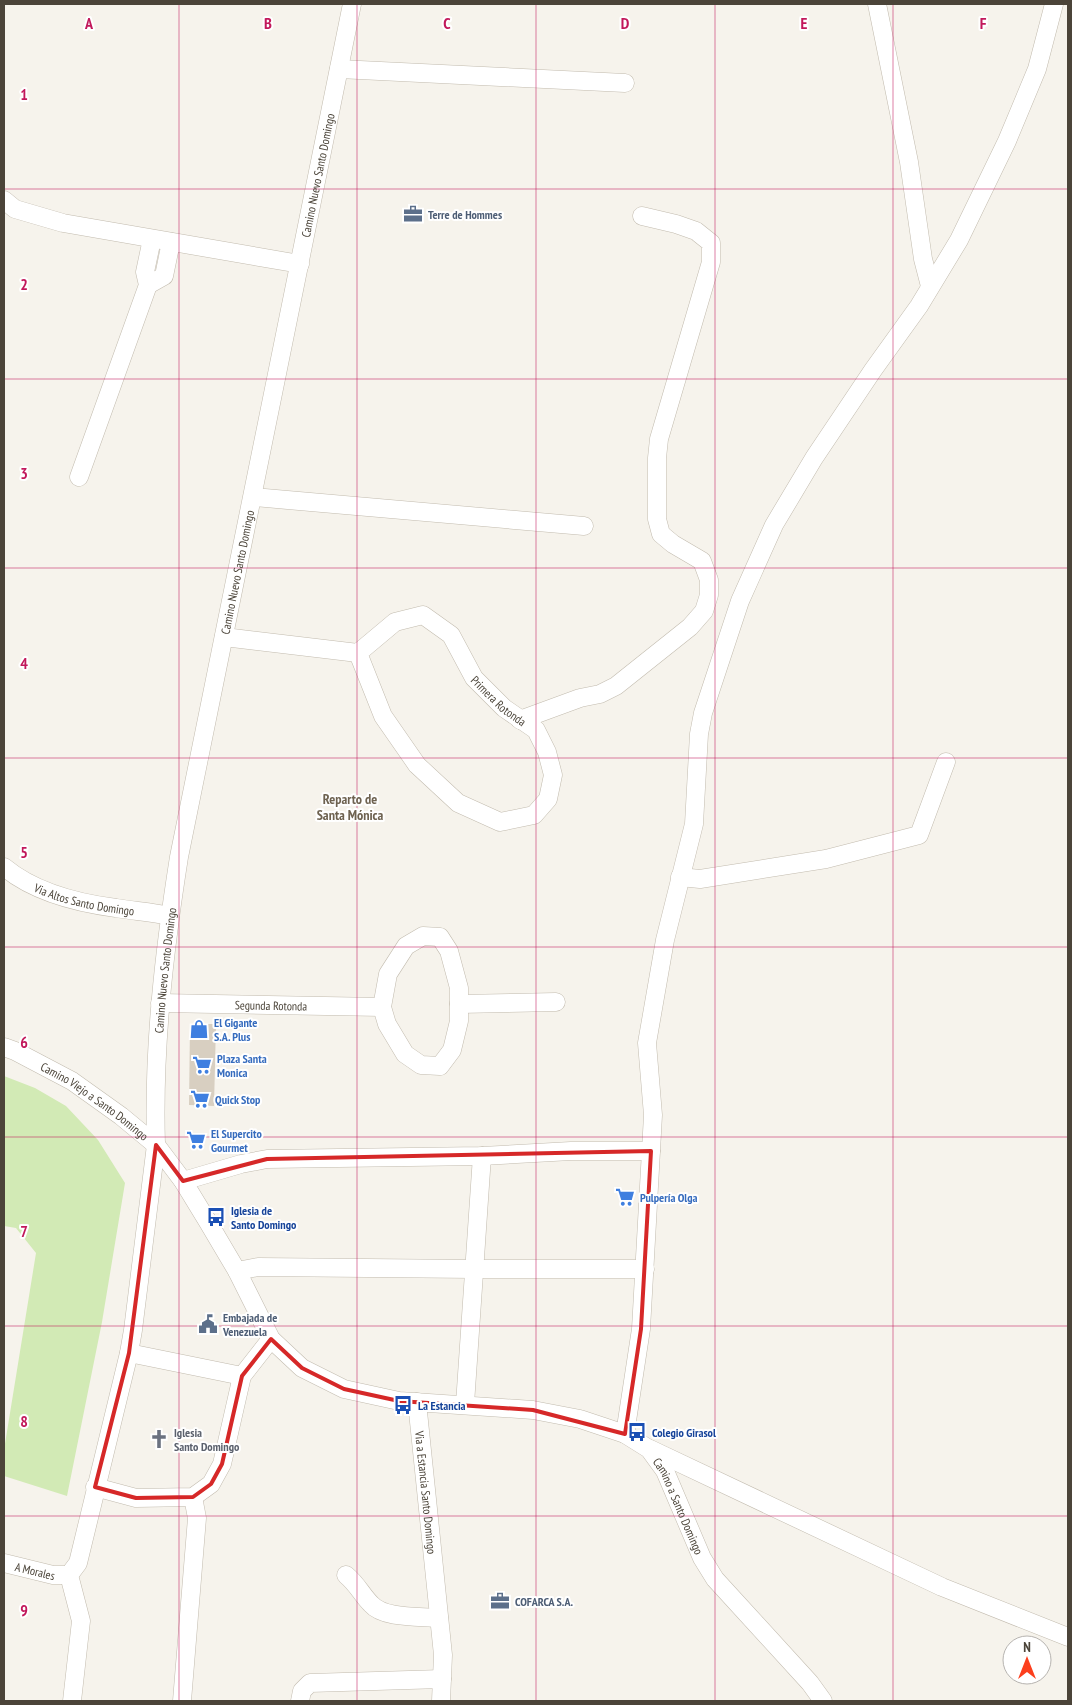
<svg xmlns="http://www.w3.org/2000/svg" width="1072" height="1705" font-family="'PT Sans Narrow',sans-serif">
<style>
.green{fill:#d2eab5}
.building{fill:#d8cfc1}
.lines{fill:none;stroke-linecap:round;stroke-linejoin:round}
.minor-casing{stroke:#c2bbae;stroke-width:19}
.minor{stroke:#fff;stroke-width:18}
.marked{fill:none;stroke:#d62828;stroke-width:4;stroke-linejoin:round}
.grid{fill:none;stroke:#c2185b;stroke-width:1;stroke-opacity:0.55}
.labels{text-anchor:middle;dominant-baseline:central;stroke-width:4;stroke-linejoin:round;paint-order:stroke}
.street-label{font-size:12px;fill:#4b4439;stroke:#fff}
.service-label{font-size:12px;font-weight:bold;fill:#4e5e75;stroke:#fff;text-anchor:start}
.shop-label{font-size:12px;font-weight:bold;fill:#366cbe;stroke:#fff;text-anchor:start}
.transit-label{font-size:12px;font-weight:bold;fill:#164399;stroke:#fff;text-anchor:start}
.worship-label{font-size:12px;font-weight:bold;fill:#5b616d;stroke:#fff;text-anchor:start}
.neighbourhood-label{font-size:14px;font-weight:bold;fill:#6e6250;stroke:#fff}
.grid-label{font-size:16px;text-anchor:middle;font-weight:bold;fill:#c2185b;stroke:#fff;stroke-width:4;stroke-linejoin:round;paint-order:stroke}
</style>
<rect width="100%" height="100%" fill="#f6f3ec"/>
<path class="green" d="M4,1076L35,1088L66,1106L98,1140L125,1183L102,1322L67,1496L4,1476V1450L36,1253L16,1228L4,1226Z"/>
<path class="building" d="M190,1024H216L214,1106L189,1105Z"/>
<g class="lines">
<g class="minor-casing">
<g id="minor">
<path d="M877,4L909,162L923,259L930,286"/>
<path d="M339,69L625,83"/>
<path d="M4,200L15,209L63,223L300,264"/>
<path d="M148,285L164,276L171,242"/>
<path d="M79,477L148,285L145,272L152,239"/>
<path d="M253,497L584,526"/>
<path id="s1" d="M224,637L358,653L395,622L423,615L451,635L474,678L504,708L536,730L547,752L553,775L548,799L534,815L500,822L458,803L417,765L383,716L358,653"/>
<path d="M520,720L580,698L600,694L616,686L690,627L704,611L709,595V580L702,561L673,544L661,534L657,519V458L659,439L711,262V243L696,231L676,224L642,216"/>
<path id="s2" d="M4,867C34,892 77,903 116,908C134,911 152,912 170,916"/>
<path d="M680,877L700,879L826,859L919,835L946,762"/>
<path d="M423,936L440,937L449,951L459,988V1021L452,1050L440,1066L421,1065L405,1054L387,1024L382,1007L388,974L406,946Z"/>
<path id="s3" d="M160,1003L382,1007"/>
<path d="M459,1004L556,1002"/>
<path id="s4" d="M4,1047L15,1051L72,1081L121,1116L156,1145L183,1181L208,1222L237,1271L271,1339L302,1368L344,1389L399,1401L533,1410L580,1419L625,1434L649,1449L665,1471L702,1558L715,1579L810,1683L823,1701"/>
<path d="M183,1181L241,1164L267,1159L482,1156L571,1151H651"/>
<path d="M237,1271L258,1267L475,1269H645"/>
<path d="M129,1353L242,1376"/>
<path id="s5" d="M417,1402L443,1655L441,1701"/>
<path d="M465,1404L482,1156"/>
<path d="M625,1434L641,1329L653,1115L647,1043L665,940L694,824L699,734L703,713L740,601L774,525L814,458L873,370L919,306L959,240L1007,141L1037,69L1054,4"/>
<path d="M650,1449L942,1587L1068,1637"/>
<path d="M95,1487L136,1498L193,1497L211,1484L222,1464L242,1376L271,1339"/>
<path id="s6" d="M4,1563L53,1575H69"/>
<path d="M346,1575C358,1585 361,1594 371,1604C384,1619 420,1616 439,1618"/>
<path id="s7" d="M72,1701L81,1621L69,1575L78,1563L129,1353L133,1330L156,1145C153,1048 164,952 179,857L352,4"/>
<path d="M182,1701L197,1518L193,1497"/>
<path d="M300,1701L302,1691L310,1683L442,1679"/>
</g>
</g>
<use href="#minor" class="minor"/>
</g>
<path class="marked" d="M156,1145L183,1181L267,1159L651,1151L641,1329L625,1434L533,1410L399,1401L344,1389L302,1368L271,1339L242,1376L222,1464L211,1484L193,1497L136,1498L95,1487L129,1353Z"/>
<path class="grid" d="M179,4V1701M357,4V1701M536,4V1701M715,4V1701M893,4V1701M4,189H1068M4,379H1068M4,568H1068M4,758H1068M4,947H1068M4,1137H1068M4,1326H1068M4,1516H1068"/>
<defs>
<g id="office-bare" transform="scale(1.5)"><path d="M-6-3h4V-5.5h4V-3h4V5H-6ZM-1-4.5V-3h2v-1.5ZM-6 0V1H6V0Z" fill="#5c6f8a" stroke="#fff" stroke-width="2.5" paint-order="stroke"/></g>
<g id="shop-bare" transform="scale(1.5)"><path d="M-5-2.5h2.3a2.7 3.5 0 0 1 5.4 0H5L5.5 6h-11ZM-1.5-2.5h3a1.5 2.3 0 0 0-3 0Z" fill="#3f7fe0" stroke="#fff" stroke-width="2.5" paint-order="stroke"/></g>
<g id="supermarket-bare" transform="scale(1.5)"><path d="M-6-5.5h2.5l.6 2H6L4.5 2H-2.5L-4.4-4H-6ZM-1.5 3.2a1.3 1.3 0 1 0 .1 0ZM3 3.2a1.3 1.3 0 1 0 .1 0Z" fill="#3f7fe0" stroke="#fff" stroke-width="2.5" paint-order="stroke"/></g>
<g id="bus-bare" transform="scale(1.5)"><path d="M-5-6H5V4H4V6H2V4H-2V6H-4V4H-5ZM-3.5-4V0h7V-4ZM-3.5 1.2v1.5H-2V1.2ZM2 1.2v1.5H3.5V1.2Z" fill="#1a4fb4" stroke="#fff" stroke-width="2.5" paint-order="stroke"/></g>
<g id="civic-bare" transform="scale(1.5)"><path d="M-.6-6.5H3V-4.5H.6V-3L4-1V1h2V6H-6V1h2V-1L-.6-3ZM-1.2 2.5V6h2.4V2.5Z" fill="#5c6f8a" stroke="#fff" stroke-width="2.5" paint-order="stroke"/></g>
<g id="church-bare" transform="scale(1.5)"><path d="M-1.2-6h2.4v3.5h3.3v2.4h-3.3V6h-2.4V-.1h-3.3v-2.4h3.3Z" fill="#6b7280" stroke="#fff" stroke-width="2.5" paint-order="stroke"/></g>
</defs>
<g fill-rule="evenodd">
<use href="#office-bare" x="413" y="214"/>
<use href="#shop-bare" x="199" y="1029"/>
<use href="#supermarket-bare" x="202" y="1065"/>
<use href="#supermarket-bare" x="200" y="1099"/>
<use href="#supermarket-bare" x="196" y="1140"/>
<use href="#supermarket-bare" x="625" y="1197"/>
<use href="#bus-bare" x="216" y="1217"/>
<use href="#civic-bare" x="208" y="1324"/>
<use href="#bus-bare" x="403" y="1405"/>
<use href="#bus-bare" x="637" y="1432"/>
<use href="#church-bare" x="159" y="1439"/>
<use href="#office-bare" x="500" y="1601"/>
</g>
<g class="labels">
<g class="street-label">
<text stroke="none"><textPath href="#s7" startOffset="1554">Camino Nuevo Santo Domingo</textPath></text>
<text stroke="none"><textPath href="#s7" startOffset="1149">Camino Nuevo Santo Domingo</textPath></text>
<text stroke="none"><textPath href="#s1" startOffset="329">Primera Rotonda</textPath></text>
<text stroke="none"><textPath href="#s2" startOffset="88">Via Altos Santo Domingo</textPath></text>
<text stroke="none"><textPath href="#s7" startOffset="744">Camino Nuevo Santo Domingo</textPath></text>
<text stroke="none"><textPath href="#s3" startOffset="111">Segunda Rotonda</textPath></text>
<text stroke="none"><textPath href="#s4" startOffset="106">Camino Viejo a Santo Domingo</textPath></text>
<text stroke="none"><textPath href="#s5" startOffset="91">Via a Estancia Santo Domingo</textPath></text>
<text stroke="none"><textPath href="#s4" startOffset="876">Camino a Santo Domingo</textPath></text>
<text stroke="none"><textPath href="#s6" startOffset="32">A Morales</textPath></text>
</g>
<g class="service-label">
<text x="428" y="214">Terre de Hommes</text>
<text x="223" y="1317">Embajada de<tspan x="223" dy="14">Venezuela</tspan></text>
<text x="515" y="1601">COFARCA S.A.</text>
</g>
<g class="shop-label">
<text x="214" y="1022">El Gigante<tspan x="214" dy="14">S.A. Plus</tspan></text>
<text x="217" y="1058">Plaza Santa<tspan x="217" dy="14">Monica</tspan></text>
<text x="215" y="1099">Quick Stop</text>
<text x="211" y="1133">El Supercito<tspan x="211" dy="14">Gourmet</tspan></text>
<text x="640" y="1197">Pulpería Olga</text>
</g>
<g class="transit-label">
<text x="231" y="1210">Iglesia de<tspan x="231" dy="14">Santo Domingo</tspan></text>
<text x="418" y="1405">La Estancia</text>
<text x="652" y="1432">Colegio Girasol</text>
</g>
<g class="worship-label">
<text x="174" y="1432">Iglesia<tspan x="174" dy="14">Santo Domingo</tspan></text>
</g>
<g class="neighbourhood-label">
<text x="350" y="799">Reparto de<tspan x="350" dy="16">Santa Mónica</tspan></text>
</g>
</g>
<g class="grid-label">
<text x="89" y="29">A</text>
<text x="268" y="29">B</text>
<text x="447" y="29">C</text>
<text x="625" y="29">D</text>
<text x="804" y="29">E</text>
<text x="983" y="29">F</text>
<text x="24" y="100">1</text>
<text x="24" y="290">2</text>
<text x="24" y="479">3</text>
<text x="24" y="669">4</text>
<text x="24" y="858">5</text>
<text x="24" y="1048">6</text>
<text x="24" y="1237">7</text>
<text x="24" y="1427">8</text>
<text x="24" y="1616">9</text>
</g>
<rect width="1072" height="1705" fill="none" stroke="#4b4439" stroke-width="10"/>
<g transform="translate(1027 1660)"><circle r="24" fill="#ffffff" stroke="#b7b4b0"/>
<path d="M0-4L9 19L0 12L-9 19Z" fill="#fc3f1d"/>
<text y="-8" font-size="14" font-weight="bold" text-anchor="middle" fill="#4b4439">N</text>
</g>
</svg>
